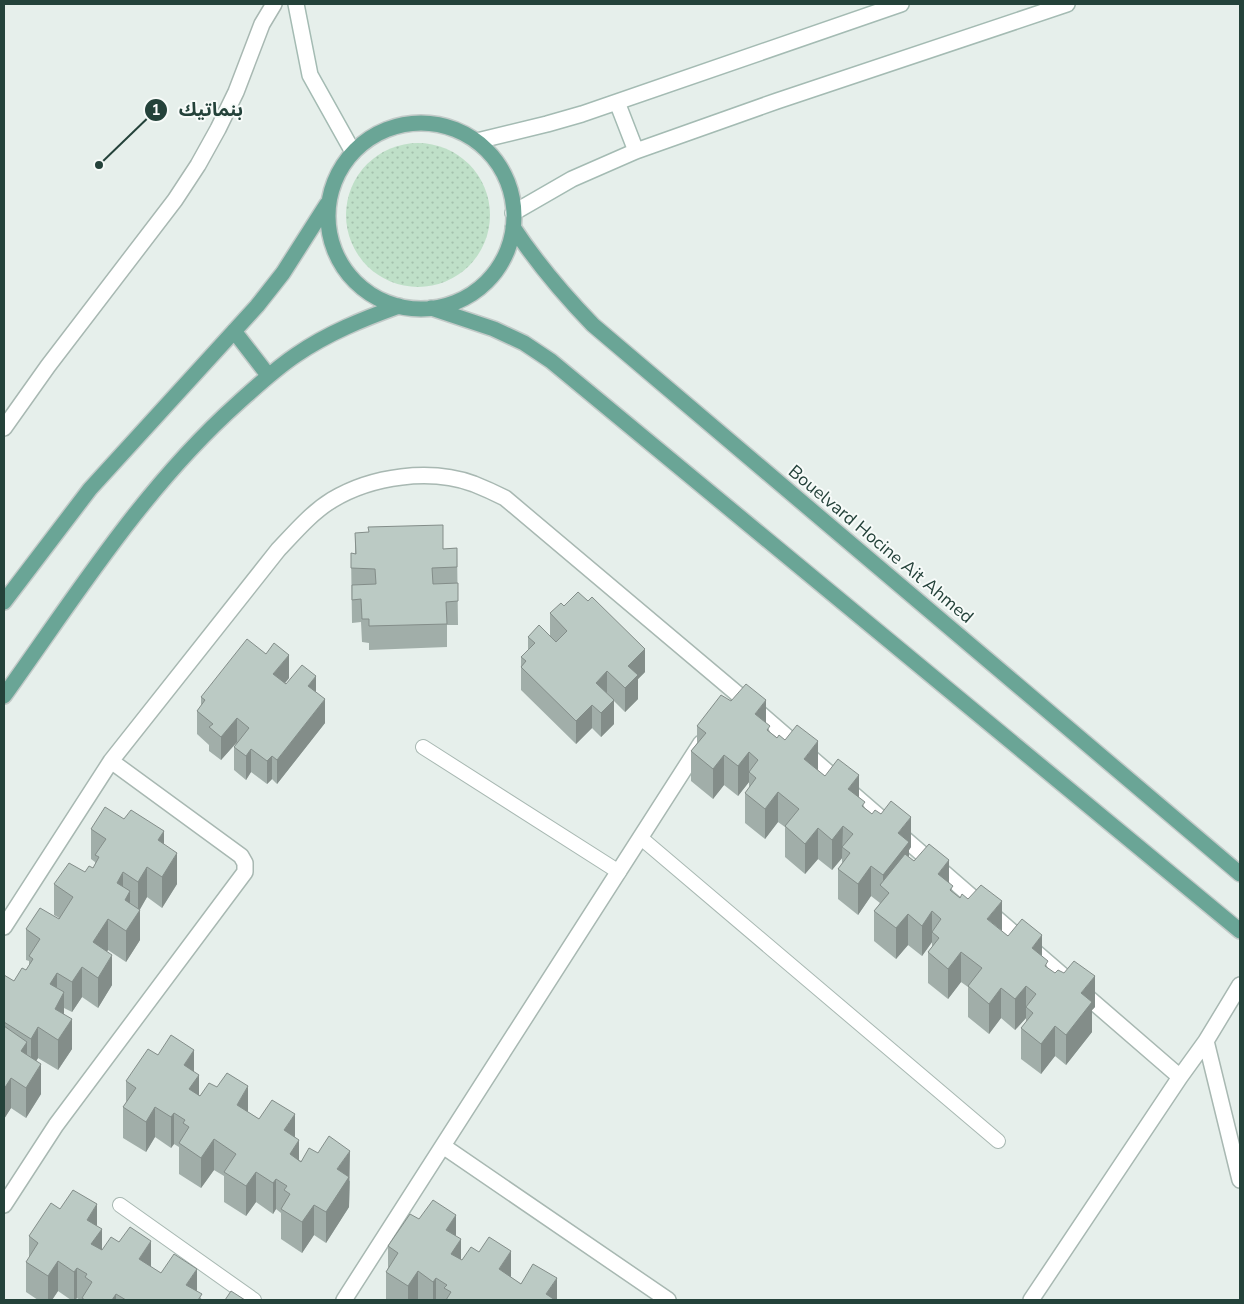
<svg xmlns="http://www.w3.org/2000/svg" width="1244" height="1304" viewBox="0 0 1244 1304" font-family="'Nunito Sans','Noto Sans Arabic',sans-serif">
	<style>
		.grass { fill: url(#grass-dots) }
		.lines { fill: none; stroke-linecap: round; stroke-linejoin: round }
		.lane-casing { stroke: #a8b8b2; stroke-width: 16 }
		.street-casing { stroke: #a8b8b2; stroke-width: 18 }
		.secondary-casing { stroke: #a4bbb3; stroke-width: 18 }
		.primary-casing { stroke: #c2cac8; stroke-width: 18 }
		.lane { stroke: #fff; stroke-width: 14 }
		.street { stroke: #fff; stroke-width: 15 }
		.secondary { stroke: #fff; stroke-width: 15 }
		.primary { stroke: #6aa596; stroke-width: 15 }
		.wall { fill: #a1aea9 }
		.shaded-wall { fill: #838d89 }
		.building { fill: #bbcac4; stroke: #838d89 }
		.labels { text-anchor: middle; stroke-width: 4; stroke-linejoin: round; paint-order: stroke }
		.street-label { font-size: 18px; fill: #24423a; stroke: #f7fbf9 }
		.leader { fill: none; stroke: #24423a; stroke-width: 2 }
		.callout-dot { fill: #24423a; stroke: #f7fbf9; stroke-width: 2 }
		.mark-label { font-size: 15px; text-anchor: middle; font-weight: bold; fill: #fff }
		.callout-label { font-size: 19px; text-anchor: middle; font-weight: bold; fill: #24423a; stroke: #f7fbf9; stroke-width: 4; stroke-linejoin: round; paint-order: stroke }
	</style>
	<defs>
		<pattern id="grass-dots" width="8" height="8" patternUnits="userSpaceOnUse" patternTransform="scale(1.25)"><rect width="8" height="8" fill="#bfe0c8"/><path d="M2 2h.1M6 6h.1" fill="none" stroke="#a4c1ad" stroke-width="1.8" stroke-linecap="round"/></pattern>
	</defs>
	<rect width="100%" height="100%" fill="#e6efeb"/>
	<path class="grass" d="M346 215a72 72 0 1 1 144 0a72 72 0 1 1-144 0Z"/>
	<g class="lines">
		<g class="lane-casing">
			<path id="lane" d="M423 747 619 872
				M641 838 998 1141
				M120 1205 254 1300"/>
		</g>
		<g class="street-casing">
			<path id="street" d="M4 428 48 366 175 200 198 165 218 129 236 92 262 24 274 4
				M4 927 111 761 278 550C295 532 311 513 332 500 372 476 430 468 474 484 484 488 495 493 505 498L734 691 1180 1077
				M1206 1041 1240 1180
				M443 1146 668 1300
				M4 1205 56 1125 245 872V863L241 856 111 761
				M344 1300 701 743
				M1031 1300 1180 1077 1206 1041 1240 985"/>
		</g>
		<g class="secondary-casing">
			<path id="secondary" d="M296 4 310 75 353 152
				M617 102 636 151
				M477 141 547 124 582 114 901 4
				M513 213 572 179 636 151 777 101 1067 4"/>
		</g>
		<g class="primary-casing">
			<path id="primary" d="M328 216a93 93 0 1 1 186 0a93 93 0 1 1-186 0Z
				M513 227C536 262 563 294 593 325L1240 874
				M431 308 494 329 524 343 551 361 1240 931
				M234 331 268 375
				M4 602 90 489 257 306 283 273 327 204
				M4 696C77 594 144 487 238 403 257 386 275 369 296 355 328 333 363 319 399 306"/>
		</g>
		<use href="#lane" class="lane"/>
		<use href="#street" class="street"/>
		<use href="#secondary" class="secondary"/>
		<use href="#primary" class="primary"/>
	</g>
	<path class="wall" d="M355 533 443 549 457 548 458 625H447V647L369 650V643L362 642 361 622 352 623 351 553 355 554Z
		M564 606 645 672 638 679V699L625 712 614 701V724L601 737 592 728 576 744 521 690V657L528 650V637L550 636V613Z
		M289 678 285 683 286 684 316 692 325 723 277 784 272 779 267 784 251 772 246 780 234 770V747L237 742 221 760 209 751V745L197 734V711L201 706V697Z
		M731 701 766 723 770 732 825 776 859 797 865 808 911 847 909 850V858L949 882 953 892 1008 936 1042 957 1048 968 1095 1007 1092 1010V1032L1066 1065 1055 1056 1041 1074 1021 1059V1028L1026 1022V1018L1015 1030 1001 1018 989 1034 968 1017V987L961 982 948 999 928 983V952L932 947V942L922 956 908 945 896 959 874 941V911L880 903 871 896 858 915 838 899V869L842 863V858L832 870 818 859 805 874 785 857V827L778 822 765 839 745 823V793L749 788V782L738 796 724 785 713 799 691 781V751L697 743V726Z
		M91 829 164 844 177 884 162 908 147 897 139 910 140 940 126 962 108 950 107 951 112 985 98 1008 82 997 72 1012 64 1008V1014L72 1049 58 1070 38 1058 36 1061 41 1094 26 1118 11 1108 4 1119V975L14 981 26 970 29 966V961L26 960V929L59 919V918L54 915V884L85 872 93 868 95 864V862L91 859Z
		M158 1055 194 1072 199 1095 248 1112 259 1119 295 1137 299 1160 350 1181 349 1207 326 1243 314 1235 302 1253 281 1239V1213L276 1209 273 1214 256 1202 246 1216 224 1202V1176L214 1170 201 1188 179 1174V1147L174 1144 171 1148 155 1137 146 1152 123 1138V1107L126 1103V1081Z
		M60 1209 97 1226 102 1250 151 1267 161 1273 197 1292 202 1300H80L77 1298 75 1300H71L58 1291 52 1300H38L26 1292V1262L29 1258V1236Z
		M419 1219 456 1236 461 1260 511 1277 521 1284 557 1300H386V1272L388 1268V1246Z"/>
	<path class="shaded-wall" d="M645 649V672L638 679V699L625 712V688L628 666Z
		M289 655V678L273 698V674Z
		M607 671V695L596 683Z
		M316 676V700L308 686Z
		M325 699V723L277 784V760Z
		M614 700V724L601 737V713Z
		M766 700V731L755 714Z
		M592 705V728L576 744V721Z
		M237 718V742L221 760V737Z
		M818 741V772L804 759Z
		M251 749V772L246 780V756Z
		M749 752V782L738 796V766Z
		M724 755V785L713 799V769Z
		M272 756V779L267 784V761Z
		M859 775V806L848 789Z
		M778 792V822L765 839V809Z
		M911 817V847L909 850V873L889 893 883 887V875L898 833Z
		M843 826 842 858 832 870V840Z
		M818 828V859L805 874V844Z
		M164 831V862L158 840Z
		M177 853V884L162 908V877Z
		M949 860V890L938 874Z
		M871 866V896L858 915V884Z
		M147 867V897L138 913V882Z
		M123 872V902L117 883Z
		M130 891V922L125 900Z
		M1002 901V931L987 919Z
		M140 910V940L126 962V931Z
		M932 911V942L922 956V926Z
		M908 914V945L896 959V928Z
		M108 919V950L93 972V942Z
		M1042 935V965L1032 948Z
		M961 952V982L948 999V969Z
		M112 955V985L98 1008V978Z
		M82 967V997L72 1012V982Z
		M57 973V1004L50 984Z
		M1095 976V1007L1092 1010V1032L1066 1065V1035L1081 993Z
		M1026 986V1018L1015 1030V999Z
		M1001 988V1018L989 1034V1004Z
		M64 992V1023L55 1039V1009Z
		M72 1019V1049L58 1070V1040Z
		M1055 1026V1056L1041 1074V1044Z
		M38 1027V1058L31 1070V1039Z
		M27 1042V1072L21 1051Z
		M194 1050V1081L184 1065Z
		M41 1064V1094L26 1118V1088Z
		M199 1075V1106L189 1089Z
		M11 1078V1108L4 1119V1089Z
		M248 1086V1117L237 1105Z
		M155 1107V1137L146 1152V1122Z
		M174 1113V1144L171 1148V1117Z
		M295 1114V1144L284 1130Z
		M214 1139V1170L201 1188V1158Z
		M299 1140V1171L290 1154Z
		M350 1151 349 1207 326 1243V1212L337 1169Z
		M256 1172V1202L246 1216V1186Z
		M276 1179V1209L273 1214V1183Z
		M97 1204V1235L87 1220Z
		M314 1205V1235L302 1253V1222Z
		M456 1215V1245L446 1230Z
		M102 1229V1260L91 1244Z
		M461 1239V1270L451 1254Z
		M151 1241V1271L139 1259Z
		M511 1251V1281L499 1269Z
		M58 1261V1291L52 1300H48V1276Z
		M77 1268V1298L75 1300H74V1272Z
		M197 1269V1299L186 1285Z
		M418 1271V1300H408V1286Z
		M436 1278V1300H433V1282Z
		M557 1278V1300H546V1294Z
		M116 1294V1300H112Z"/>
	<path class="building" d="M443 525V549L457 548V567L432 568 433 584 458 583V601L446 602 447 624 369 626V619H362L361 599 352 600V585L376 584 375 569 351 568V553L356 554 355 533 369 532 368 527Z
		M578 592 588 601 592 597 645 649 628 666 638 675 625 688 607 671 596 683 614 700 601 713 592 705 576 721 521 667 526 661 521 657 535 643 528 637 539 625 556 642 567 631 550 613 561 603 564 606Z
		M247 639 266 654 274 643 289 655 273 674 286 684 302 665 316 676 308 686 325 699 277 760 272 756 267 761 251 749 246 756 234 747 249 728 237 718 221 737 209 727 213 724 197 711 205 700 201 697Z
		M746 684 766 700 755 714 770 726 767 730 777 738 779 735 785 740 797 725 818 741 804 759 825 776 838 759 859 775 848 789 865 802 862 806 872 814 875 810 881 814 891 801 911 817 898 833 909 842 883 875 871 866 858 884 838 869 850 853 842 847 853 834 843 826 832 840 818 828 805 844 785 826 799 809 778 792 765 809 745 793 756 778 749 772 758 760 749 752 738 766 724 755 713 769 691 751 706 733 697 726 721 695 731 701Z
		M105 807 124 819 131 810 164 831 158 840 177 853 162 877 147 867 138 882 123 872 117 883 130 891 125 900 140 910 126 931 108 919 93 942 112 955 98 978 82 967 72 982 57 973 50 984 64 992 55 1009 72 1019 58 1040 38 1027 31 1039 4 1022V975L14 981 22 968 26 970 33 959 29 956 40 939 26 929 40 908 59 919 73 897 54 884 69 863 85 872 89 866 93 868 99 857 95 855 106 839 91 829Z
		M929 844 949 860 938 874 953 886 950 890 960 898 962 894 968 899 981 885 1002 901 987 919 1008 936 1022 919 1042 935 1032 948 1048 961 1045 966 1055 973 1058 970 1064 973 1074 961 1095 976 1081 993 1092 1002 1066 1035 1055 1026 1041 1044 1021 1028 1033 1013 1026 1007 1036 994 1026 986 1015 999 1001 988 989 1004 968 986 982 968 961 952 948 969 928 952 939 938 932 932 941 919 932 911 922 926 908 914 896 928 874 911 889 893 880 885 905 854 914 861Z
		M4 1026 27 1042 21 1051 41 1064 26 1088 11 1078 4 1089Z
		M171 1035 194 1050 184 1065 199 1075 189 1089 200 1096 209 1083 217 1087 227 1073 248 1086 237 1105 259 1119 272 1100 295 1114 284 1130 299 1140 290 1154 301 1162 309 1148 318 1153 329 1136 350 1151 337 1169 349 1177 326 1212 314 1205 302 1222 281 1209 290 1194 284 1190 287 1186 276 1179 273 1183 256 1172 246 1186 224 1172 236 1154 214 1139 201 1158 179 1143 189 1127 183 1123 185 1120 174 1113 171 1117 155 1107 146 1122 123 1107 136 1088 126 1081 148 1049 158 1055Z
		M73 1190 97 1204 87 1220 102 1229 91 1244 102 1250 111 1237 119 1242 130 1227 151 1241 139 1259 161 1273 174 1254 197 1269 186 1285 202 1294 198 1300H126L116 1294 112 1300H85L82 1298 92 1282 85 1277 87 1274 77 1268 74 1272 58 1261 48 1276 26 1262 38 1243 29 1236 51 1203 60 1209Z
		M433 1200 456 1215 446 1230 461 1239 451 1254 462 1260 471 1247 479 1252 489 1237 511 1251 499 1269 521 1284 533 1264 557 1278 546 1294 555 1300H446L451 1292 444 1288 447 1285 436 1278 433 1282 418 1271 408 1286 386 1272 398 1253 388 1246 410 1214 419 1219Z
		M231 1291 245 1300H225Z"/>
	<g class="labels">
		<g class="street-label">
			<text transform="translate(881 544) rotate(40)" y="6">Bouelvard Hocine Ait Ahmed</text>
		</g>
	</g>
	<path class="leader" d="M99 165L156 110"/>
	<g class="callout-dot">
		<circle cx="99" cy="165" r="5"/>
		<circle cx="156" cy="110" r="12"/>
	</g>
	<g class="mark-label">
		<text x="156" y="115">1</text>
	</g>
	<g class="callout-label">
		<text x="211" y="116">بنماتيك</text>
	</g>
	<rect width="1244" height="1304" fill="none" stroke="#24423a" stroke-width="10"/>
</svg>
